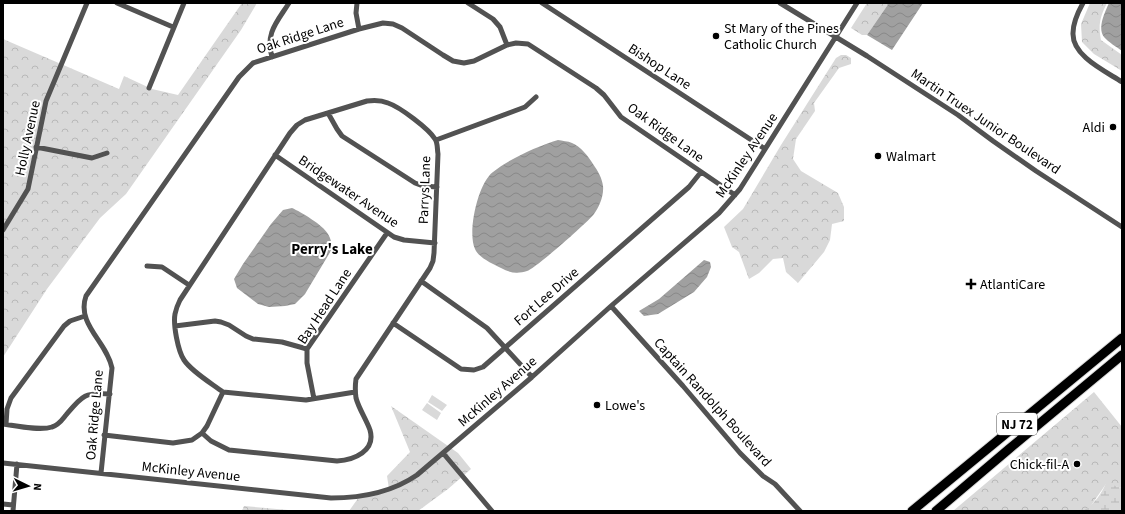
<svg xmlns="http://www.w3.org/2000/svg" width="1125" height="514" viewBox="0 0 1125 514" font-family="'Source Sans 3',sans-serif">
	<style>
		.forest { fill: url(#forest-crowns) }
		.wetland { fill: url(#wetland-marsh) }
		.garden { fill: #d9d9d9 }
		.water { fill: url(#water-waves) }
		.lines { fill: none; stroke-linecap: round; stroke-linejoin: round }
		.highway-casing { stroke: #dbdbdb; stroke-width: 11 }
		.street { stroke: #525252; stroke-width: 5 }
		.highway { stroke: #000; stroke-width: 9 }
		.poi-dot { fill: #000; stroke: #fff; stroke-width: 1.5 }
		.labels { text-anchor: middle; stroke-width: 4; stroke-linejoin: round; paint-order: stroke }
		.shield { fill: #fff; stroke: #4c4c4c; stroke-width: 1 }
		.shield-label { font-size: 13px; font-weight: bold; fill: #000 }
		.poi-label { font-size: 14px; fill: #000; stroke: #fff; text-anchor: start }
		.street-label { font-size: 14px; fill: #000; stroke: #fff }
		.neighbourhood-label { font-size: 15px; font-weight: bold; fill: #000; stroke: #fff }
	</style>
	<defs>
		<pattern id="forest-crowns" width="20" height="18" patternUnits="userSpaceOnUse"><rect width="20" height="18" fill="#d9d9d9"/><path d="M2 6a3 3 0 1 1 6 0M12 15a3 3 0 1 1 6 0" fill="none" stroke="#b8b8b8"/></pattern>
		<pattern id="wetland-marsh" width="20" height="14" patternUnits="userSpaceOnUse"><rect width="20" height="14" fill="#d9d9d9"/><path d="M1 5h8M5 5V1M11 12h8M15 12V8" fill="none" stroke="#b8b8b8"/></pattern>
		<pattern id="water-waves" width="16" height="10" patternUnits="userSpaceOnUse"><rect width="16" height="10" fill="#a0a0a0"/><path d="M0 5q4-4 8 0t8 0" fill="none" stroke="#888"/></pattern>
	</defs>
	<rect width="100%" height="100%" fill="#fff"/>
	<path class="forest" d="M242 3H257L241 30 126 194 100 218 47 289 3 357V39L119 89 124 76 152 89 178 95Z
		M867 3H889L867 35H862L851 28Z
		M1090 3H1107C1100 17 1098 25 1101 40L1122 55V71L1094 54 1082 42 1081 24Z
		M841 55H846L851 58V64L839 68 814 103 815 111 796 139 793 159 801 171 838 193 844 207V221L832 224 830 240 824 252 798 283 786 272 783 258 773 259 759 273 749 279 739 252 732 247 724 227 743 209 781 145 836 58Z
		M1094 392 1122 427V488L1106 484 1090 507 1082 511H953Z
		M391 406 458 453 471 469 448 489 418 511H349L359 497 389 489 387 476 410 452Z
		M244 506 299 511H242Z"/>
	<path class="wetland" d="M1106 483 1122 488V511H1082C1093 506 1101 495 1106 483Z"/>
	<path class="garden" d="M432 395 447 405 442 411 428 402Z
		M427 403 441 413 437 420 422 410Z"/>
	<path class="water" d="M889 3H923L892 50 867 35Z
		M1109 3H1122V51C1117 47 1108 42 1104 37 1097 28 1105 12 1109 3Z
		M558 140C562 141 568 141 572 143 580 146 589 157 593 164 598 171 602 178 603 186 604 196 599 207 594 214 588 222 535 269 527 271 518 274 510 273 501 268 493 264 479 258 475 249 467 232 478 183 493 172 509 159 538 146 558 140Z
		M292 208C301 212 323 225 328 234 331 239 332 244 332 249L305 294 295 304 285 306 269 307 258 304 237 288 234 279 243 264 271 224 283 210Z
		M704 260 710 262 711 267 707 277 694 292 658 314 644 316 639 311 659 299Z"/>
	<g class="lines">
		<g class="highway-casing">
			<path id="highway" d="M912 511 1122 338
				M936 511 1009 449 1122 355"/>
		</g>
		<path class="street" d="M117 3 173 27
			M357 3 356 13 359 29
			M468 3 493 19 500 27 507 45
			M542 3 765 149
			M780 3 867 56 958 115 993 141 1036 171 1122 227
			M1083 3C1078 12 1073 22 1073 33 1072 56 1105 71 1122 82
			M272 57C265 33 277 22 289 3
			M149 88 184 3
			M328 113 337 129 342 136 415 183 423 186 437 187
			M436 140 525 107 536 97
			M36 147 92 158 107 153
			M275 155 394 237 404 240 435 243
			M3 230 28 189 46 101 87 3
			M147 266 162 267 189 285
			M421 281 487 328 532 377
			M611 306 683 386 740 453 763 476 775 484 800 511
			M393 323 461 369 474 370 483 367 689 187 701 172
			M175 326 215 321 221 322 229 325 246 336 253 339 282 342 307 349
			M223 392 306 400 355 392
			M314 399 307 363V349L387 233
			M3 424C17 426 40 431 52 427 59 425 62 420 66 415 82 396 84 392 110 394
			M6 424 7 409 11 398 64 326 70 321 85 316
			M202 433 211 441 229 450 337 461C354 460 376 451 370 430 366 419 359 409 356 398 355 391 355 386 356 379L430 268 433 261 434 253 438 154C437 149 438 143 435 139 429 129 400 107 388 103 381 100 374 100 367 101L305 120 297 125 290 133 180 300C178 304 176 309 175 314 173 325 178 351 184 360 192 372 211 383 223 392
			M104 435 173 443 192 440 202 433 207 426 223 392
			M443 453 492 511
			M3 463 331 498C362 498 391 493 417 475L532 377 611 306 719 213 740 189 857 3
			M101 473 112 368C107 342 76 324 86 296L239 77 253 63 359 29 383 23 393 24 402 28 443 55 453 61 464 63 474 61 507 45 516 43 528 44 596 88 604 95 621 117 735 195
			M3 504 13 505
			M13 511 17 464"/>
		<use href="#highway" class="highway"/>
	</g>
	<g class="poi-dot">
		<circle cx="716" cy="36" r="4"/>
		<circle cx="1113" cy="127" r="4"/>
		<circle cx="878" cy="156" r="4"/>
		<path d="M969 278h4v4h4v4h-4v4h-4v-4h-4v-4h4z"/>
		<circle cx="597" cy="405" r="4"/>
		<circle cx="1077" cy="464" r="4"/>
	</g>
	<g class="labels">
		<rect class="shield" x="997" y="413" width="40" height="22" rx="3"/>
		<g class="shield-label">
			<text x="1017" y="429">NJ 72</text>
		</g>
		<g class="poi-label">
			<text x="724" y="33">St Mary of the Pines<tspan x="724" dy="16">Catholic Church</tspan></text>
			<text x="1105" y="132" text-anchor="end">Aldi</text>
			<text x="886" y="161">Walmart</text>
			<text x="980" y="289">AtlantiCare</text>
			<text x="605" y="410">Lowe's</text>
			<text x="1069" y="469" text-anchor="end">Chick-fil-A</text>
		</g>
		<g class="street-label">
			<text transform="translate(300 35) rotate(-18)" y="5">Oak Ridge Lane</text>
			<text transform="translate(660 66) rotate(33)" y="5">Bishop Lane</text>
			<text transform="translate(986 121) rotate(34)" y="5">Martin Truex Junior Boulevard</text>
			<text transform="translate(666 132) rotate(36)" y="5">Oak Ridge Lane</text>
			<text transform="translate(27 138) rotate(-78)" y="5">Holly Avenue</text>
			<text transform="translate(746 155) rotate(-56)" y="5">McKinley Avenue</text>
			<text transform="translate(424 190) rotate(-88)" y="5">Parrys Lane</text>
			<text transform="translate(349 191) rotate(34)" y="5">Bridgewater Avenue</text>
			<text transform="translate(546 296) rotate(-41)" y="5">Fort Lee Drive</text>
			<text transform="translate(324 306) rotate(-57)" y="5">Bay Head Lane</text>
			<text transform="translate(497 391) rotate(-41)" y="5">McKinley Avenue</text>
			<text transform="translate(713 402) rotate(48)" y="5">Captain Randolph Boulevard</text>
			<text transform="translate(94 415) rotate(-85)" y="5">Oak Ridge Lane</text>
			<text transform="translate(191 471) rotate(6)" y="5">McKinley Avenue</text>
		</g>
		<g class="neighbourhood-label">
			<text x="332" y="254">Perry's Lake</text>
		</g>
	</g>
	<rect width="1125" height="514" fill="none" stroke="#000000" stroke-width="8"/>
	<g transform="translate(28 486) rotate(95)" stroke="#ffffff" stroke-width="3" paint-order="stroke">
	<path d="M0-3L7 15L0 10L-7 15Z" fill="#000000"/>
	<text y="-6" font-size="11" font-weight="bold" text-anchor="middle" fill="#000000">N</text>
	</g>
</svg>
